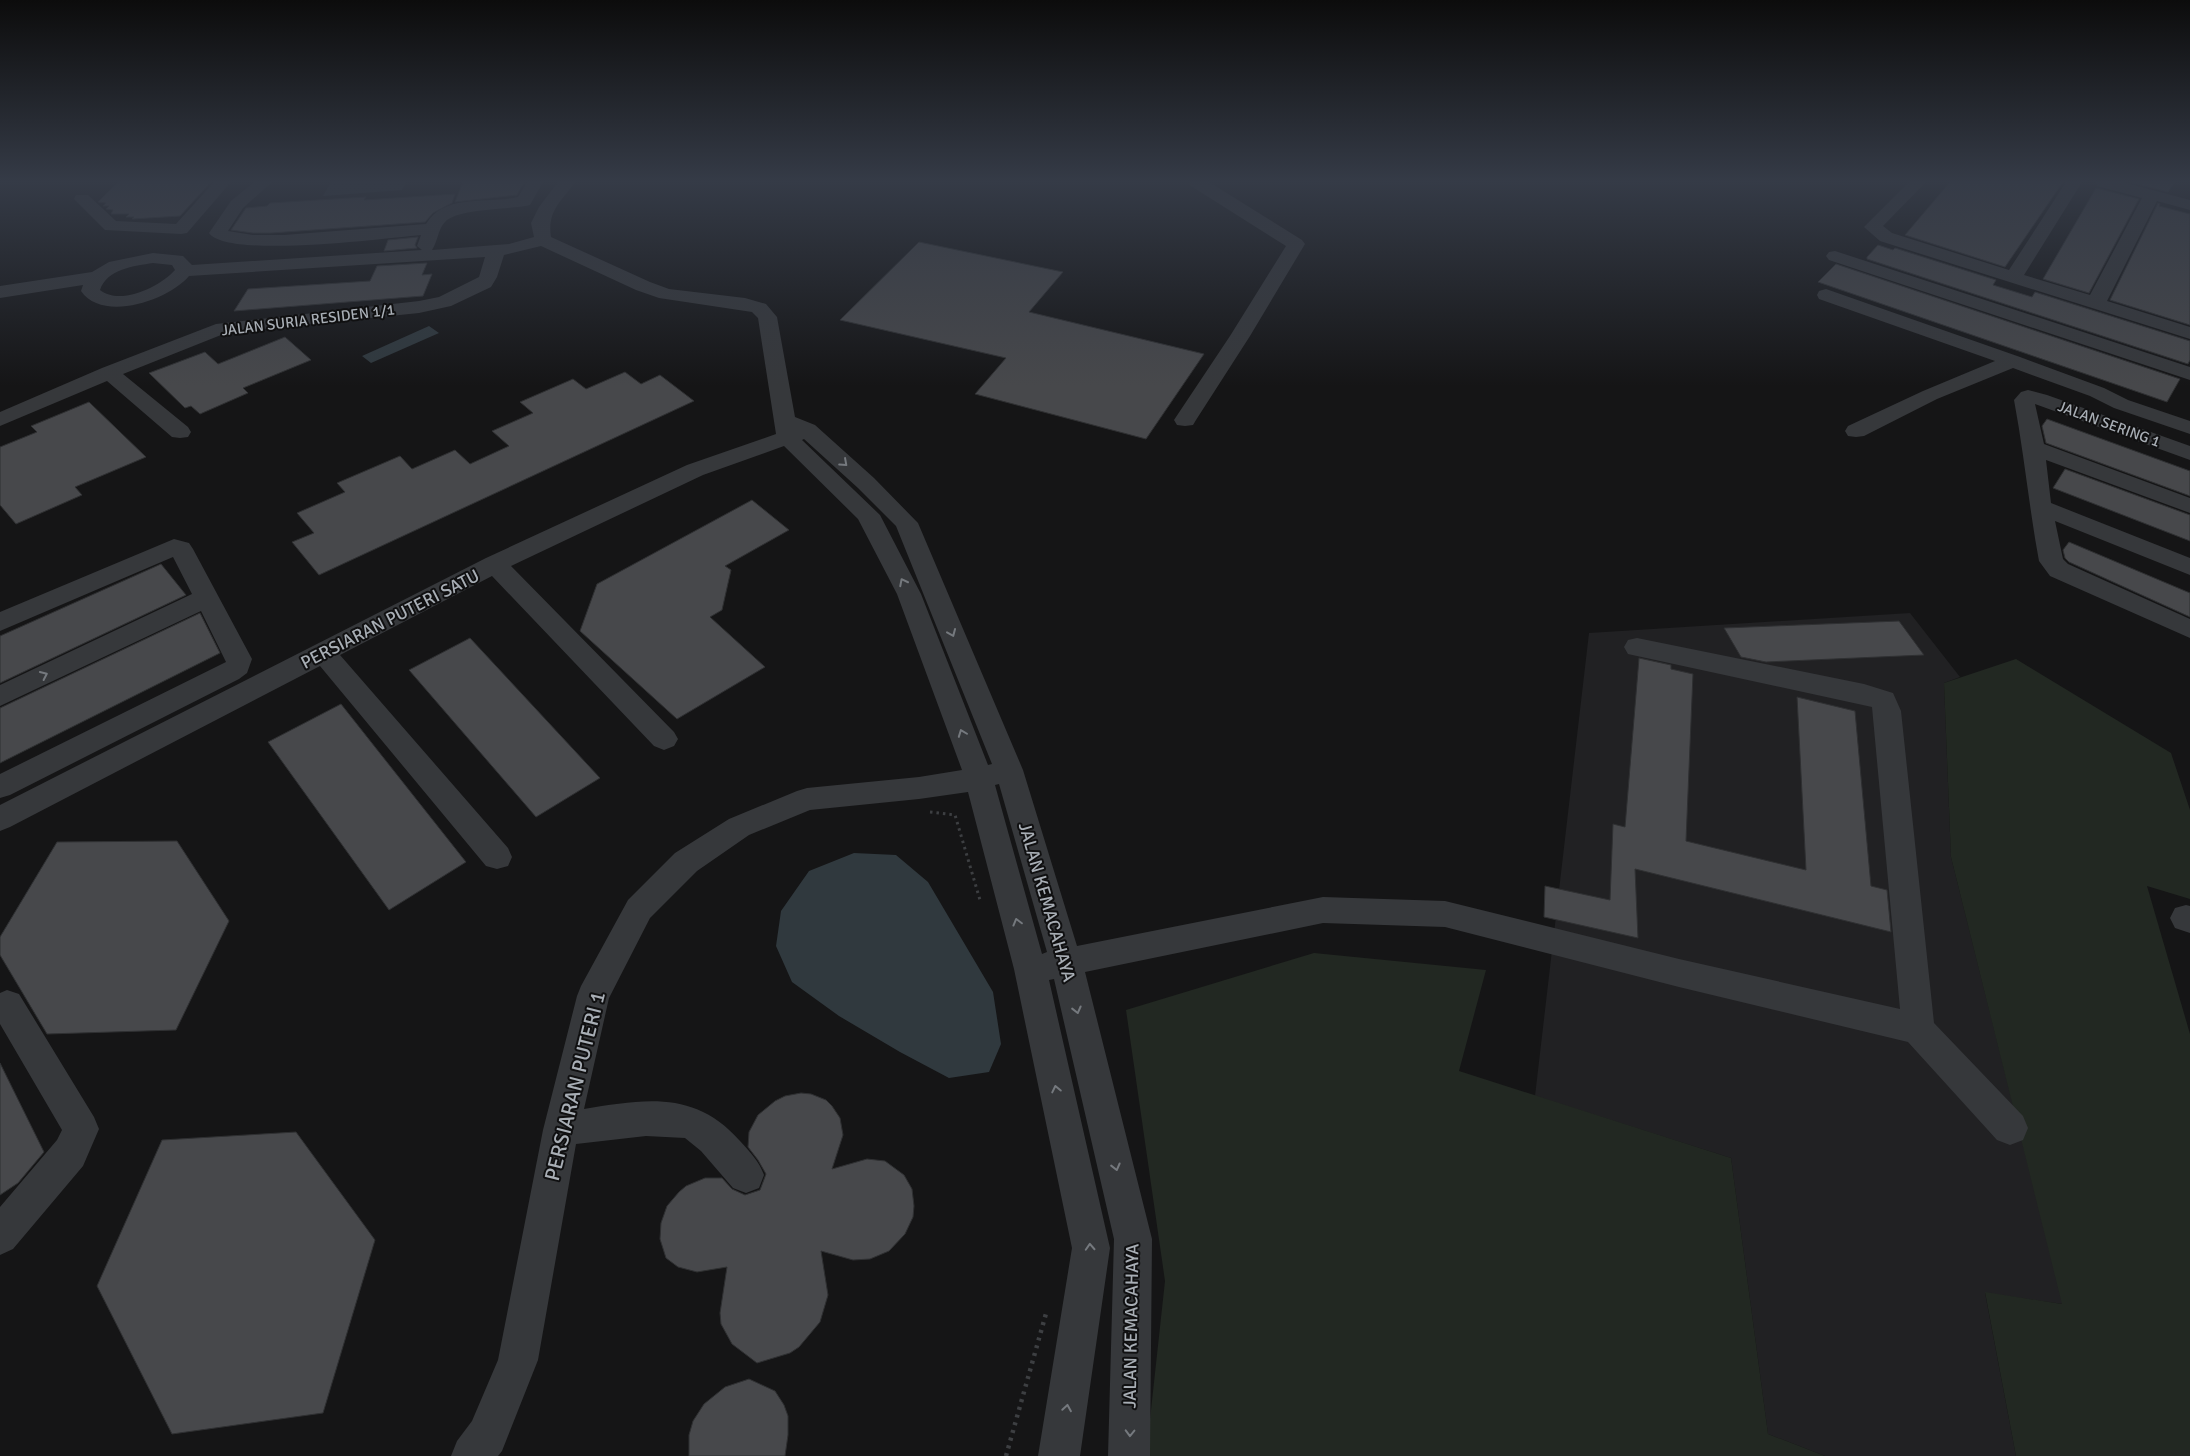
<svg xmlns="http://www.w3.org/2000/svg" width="2190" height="1456" viewBox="0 0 2190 1456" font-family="Signika,sans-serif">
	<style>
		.built { fill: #212123 }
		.green { fill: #222822 }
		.water { fill: #30393e }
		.building { fill: #47484b; stroke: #2f3032 }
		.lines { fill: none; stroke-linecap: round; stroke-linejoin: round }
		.path-far1 { stroke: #3d3f42; stroke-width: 3; stroke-dasharray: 2.5 4; stroke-linecap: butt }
		.path { stroke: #3d3f42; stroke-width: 4.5; stroke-dasharray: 3 5; stroke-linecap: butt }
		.minor { fill: #36383b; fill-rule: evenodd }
		.oneway { stroke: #75797e }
		.labels { text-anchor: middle; stroke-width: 4; stroke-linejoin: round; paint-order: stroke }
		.far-street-label { font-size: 15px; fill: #a8aeb5; stroke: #101011 }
		.street-label { font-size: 18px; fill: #a8aeb5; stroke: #101011 }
		.near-street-label { font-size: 21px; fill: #a8aeb5; stroke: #101011 }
	</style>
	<rect width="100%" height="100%" fill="#151516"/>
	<path class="built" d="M1910 613 1960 677 1944 683 1951 857 2063 1304 1985 1293 2016 1456H1825L1768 1434 1731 1158 1535 1096 1589 633Z"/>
	<path class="green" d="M2016 659 2171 753 2190 810V899L2147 886 2190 1034V1456H2016L1985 1292 2062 1304 1951 857 1944 683Z
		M1314 953 1486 970 1459 1071 1731 1158 1768 1434 1825 1456H1146L1165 1281 1126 1010Z"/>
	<path class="water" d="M331 182H406L402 190 323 196Z
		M429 326 439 333 371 363 362 356Z
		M854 853 896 855 928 882 993 992 1001 1044 989 1072 949 1078 900 1052 839 1016 792 982 776 946 781 911 809 871Z"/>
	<path class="building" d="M118 182H211L180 216 132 219 134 217H126L129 214H111L113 210 106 209 109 206H103L106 203 98 202Z
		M463 182H524L517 195 455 202Z
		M1950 182H2063L2005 267 1905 235Z
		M2129 182H2175L2168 192Z
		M2096 188 2139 199 2089 293 2043 279Z
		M455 194 452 203 433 213 425 222 271 233H253L231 230 246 208 267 206 270 203 366 197 364 200Z
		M2158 203 2160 204 2159 206 2190 214V325L2110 300Z
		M418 237 415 245 417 248 384 251 388 240Z
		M919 242 1063 272 1029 312 1204 354 1146 439 975 394 1006 358 840 320Z
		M1878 245 1893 250 1895 248 1996 280 1993 285 2032 297 2035 292 2190 341V360L2188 364 1867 259V257Z
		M427 263 422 275 432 274 423 296 234 311 248 289 370 281 377 266Z
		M1836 264 2180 379 2167 402 1818 282Z
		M285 337 311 360 243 388 248 393 200 414 191 406 185 408 149 373 205 352 218 364Z
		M625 372 641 384 660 375 694 401 319 575 292 542 314 533 297 513 345 492 337 483 400 456 412 469 455 450 470 464 509 446 492 431 533 413 520 402 573 379 586 389Z
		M89 402 146 457 75 487 82 495 16 524 0 505V447L37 432 31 426Z
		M2047 419 2190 471V496L2046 443 2042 426Z
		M2065 469 2190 515V541L2053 488Z
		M752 500 789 530 725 566 731 570 722 610 710 617 765 667 677 719 580 631 597 584Z
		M2069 542 2190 593V617L2069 562 2065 558 2063 550Z
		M161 564 186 595 0 683V636Z
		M200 613 220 653 0 763V708Z
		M1899 621 1924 655 1766 662 1741 657 1724 628Z
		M470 638 600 778 536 817 409 670Z
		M1639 658 1671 665V669L1693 674 1686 841 1806 870 1797 697 1855 711 1871 886 1887 890 1891 932 1635 869 1638 938 1544 917 1545 886 1610 900 1613 824 1625 827Z
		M341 704 466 862 389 910 268 742Z
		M177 841 229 921 176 1030 47 1034 0 955V937L57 842Z
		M0 1063 44 1152 18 1183 0 1195Z
		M801 1093 811 1094 826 1100 832 1106 840 1118 843 1135 832 1169 867 1159 885 1161 904 1175 912 1189 914 1206 913 1217 905 1234 889 1251 870 1259 853 1260 821 1251 828 1295 820 1322 799 1347 790 1353 757 1363 732 1344 721 1324 720 1313 727 1267 697 1272 678 1267 666 1258 660 1239 661 1223 667 1206 679 1192 686 1186 705 1178H722L732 1189 745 1195 760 1190 766 1174 758 1160 748 1147 749 1132 758 1115 775 1101 785 1096Z
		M296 1132 375 1240 323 1413 172 1434 97 1286 162 1140Z
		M749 1379 775 1391 784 1405 788 1416V1435L785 1456H689V1435L693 1421 704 1404 725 1387Z"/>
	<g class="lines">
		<path class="path-far1" d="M930 812 955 815 980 900"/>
		<path class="path" d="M1006 1456 1047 1310"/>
		<path class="minor" d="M214 182H231L187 233 181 234 105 230 74 199 76 195H88L116 221 176 224Z
			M254 182H272L243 208 228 231 253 235H284L426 224C444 193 487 204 518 197L527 182H543L530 205C509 210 458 208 445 222 438 229 438 241 432 250L509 244 534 237 531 223 539 207 558 182H575C561 202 547 211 551 237L650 282 669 289 745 298 766 304 777 317 795 417 815 425 874 478 918 523 1023 770 1077 946 1323 897 1445 901 1679 959 1900 1009 1872 707 1637 656 1628 654 1624 647 1628 640 1637 638 1864 684 1893 693 1901 711 1934 1023 2023 1116 2028 1128 2023 1140 2010 1145 1997 1140 1908 1042 1679 987 1445 927 1323 923 1085 972 1152 1239 1150 1456H1108L1114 1239 1054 979 1049 980 1110 1248 1080 1456H1038L1072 1248 1014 969 968 792 919 799 810 810 749 835 697 871 650 918 609 998 584 1109C645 1099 695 1090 740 1141 750 1152 759 1161 764 1175L759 1188 746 1193 733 1188 701 1151 685 1138 646 1136 576 1144 538 1360 502 1451 498 1456H451L457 1441 472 1421 498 1360 543 1130 577 996 581 986 628 900 675 853 729 819 797 791 807 788 919 777 962 770 897 594 858 519 784 446 703 475 511 566 674 732 678 739 674 746 664 750 654 746 492 576 340 655 508 848 512 857 508 866 497 869 486 866 320 666 10 827 0 831V805L486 558 687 465 776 434 758 318 752 312 659 298 636 290 541 246 504 255 497 277 491 287 451 306 419 313 226 333 123 374 188 427 191 432 188 437 180 438 172 437 107 381 0 426V412L102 368 216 324 419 301 439 297 479 277 485 257 189 276C169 300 103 323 81 291L83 285 0 298V286L92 272 109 262 153 253 183 256 192 265 422 250 417 246 421 235C387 238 227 259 209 233L231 201ZM153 263 172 265 175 270C160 287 120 306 100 290 107 269 134 266 153 263ZM804 439 858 488 896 526 992 764 988 765 921 594 880 515 802 440ZM999 784 1047 952 1042 954 995 785Z
			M1189 182H1209L1302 240 1305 244 1250 336 1196 420 1193 425 1185 426 1177 425 1174 420 1230 336 1286 246 1191 186Z
			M1909 182H1926L1883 226 1892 233 2009 270 2066 182H2082L2024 275 2090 295 2142 198 2097 186 2095 182H2122L2190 200V210L2157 201 2107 301 2190 327V339L1880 241 1864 227Z
			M1835 251 2190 367V380L1829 260 1826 256 1829 252Z
			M1826 289 2020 357 2104 388 2128 400 2190 421V434L2114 408 2090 396 2013 368 1937 399 1864 436 1856 437 1848 436 1845 431 1848 426 1923 391 1995 361 1819 299 1817 295 1819 291Z
			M2028 390 2047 395 2190 446V460L2035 404 2044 444 2190 498V513L2046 460 2051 503 2190 558V575L2055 521 2063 559 2068 564 2190 619V638L2050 576 2039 561C2029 507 2024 453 2014 400L2021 392Z
			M174 539 189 543 193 549 252 659 247 673 239 679 10 795 0 798V774L226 662 201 611 0 706V685L192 594 173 557 0 631V612Z
			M2186 905 2190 906V933L2175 928 2170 918 2175 908Z
			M7 990 19 994 94 1117 99 1129 83 1166 13 1249 0 1255V1207L57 1140 62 1130 0 1024V993Z"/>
	</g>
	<defs><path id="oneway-chevron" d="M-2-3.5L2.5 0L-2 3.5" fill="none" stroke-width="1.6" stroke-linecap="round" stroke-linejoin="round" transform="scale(1.25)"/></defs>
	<g class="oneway">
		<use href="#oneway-chevron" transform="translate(844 463) rotate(42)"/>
		<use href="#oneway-chevron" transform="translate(903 582) rotate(-117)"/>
		<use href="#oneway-chevron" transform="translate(952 633) rotate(67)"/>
		<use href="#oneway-chevron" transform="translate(44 675) rotate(-25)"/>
		<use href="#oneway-chevron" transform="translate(962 733) rotate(-111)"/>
		<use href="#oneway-chevron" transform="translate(1017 922) rotate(-105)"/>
		<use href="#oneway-chevron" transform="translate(1077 1010) rotate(76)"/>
		<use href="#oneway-chevron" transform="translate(1056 1089) rotate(-102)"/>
		<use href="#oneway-chevron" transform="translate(1116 1167) rotate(76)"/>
		<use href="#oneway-chevron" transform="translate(1090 1247) rotate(-93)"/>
		<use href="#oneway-chevron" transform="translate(1067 1408) rotate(-81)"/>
		<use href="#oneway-chevron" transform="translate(1130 1433) rotate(91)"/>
	</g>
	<linearGradient id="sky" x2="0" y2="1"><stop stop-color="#0c0c0c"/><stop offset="0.47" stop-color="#353b47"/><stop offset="1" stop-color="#353b47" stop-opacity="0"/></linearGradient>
	<rect width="2190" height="386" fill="url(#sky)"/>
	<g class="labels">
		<g class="far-street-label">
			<text transform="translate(308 320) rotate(-7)" y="5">JALAN SURIA RESIDEN 1/1</text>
			<text transform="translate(2109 424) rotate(20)" y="5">JALAN SERING 1</text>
		</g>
		<g class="street-label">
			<text transform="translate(390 619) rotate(-27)" y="6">PERSIARAN PUTERI SATU</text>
			<text transform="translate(1047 902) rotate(74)" y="6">JALAN KEMACAHAYA</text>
			<text transform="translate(1131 1326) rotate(-89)" y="6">JALAN KEMACAHAYA</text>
		</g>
		<g class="near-street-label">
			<text transform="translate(575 1086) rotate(-76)" y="7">PERSIARAN PUTERI 1</text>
		</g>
	</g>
</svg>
